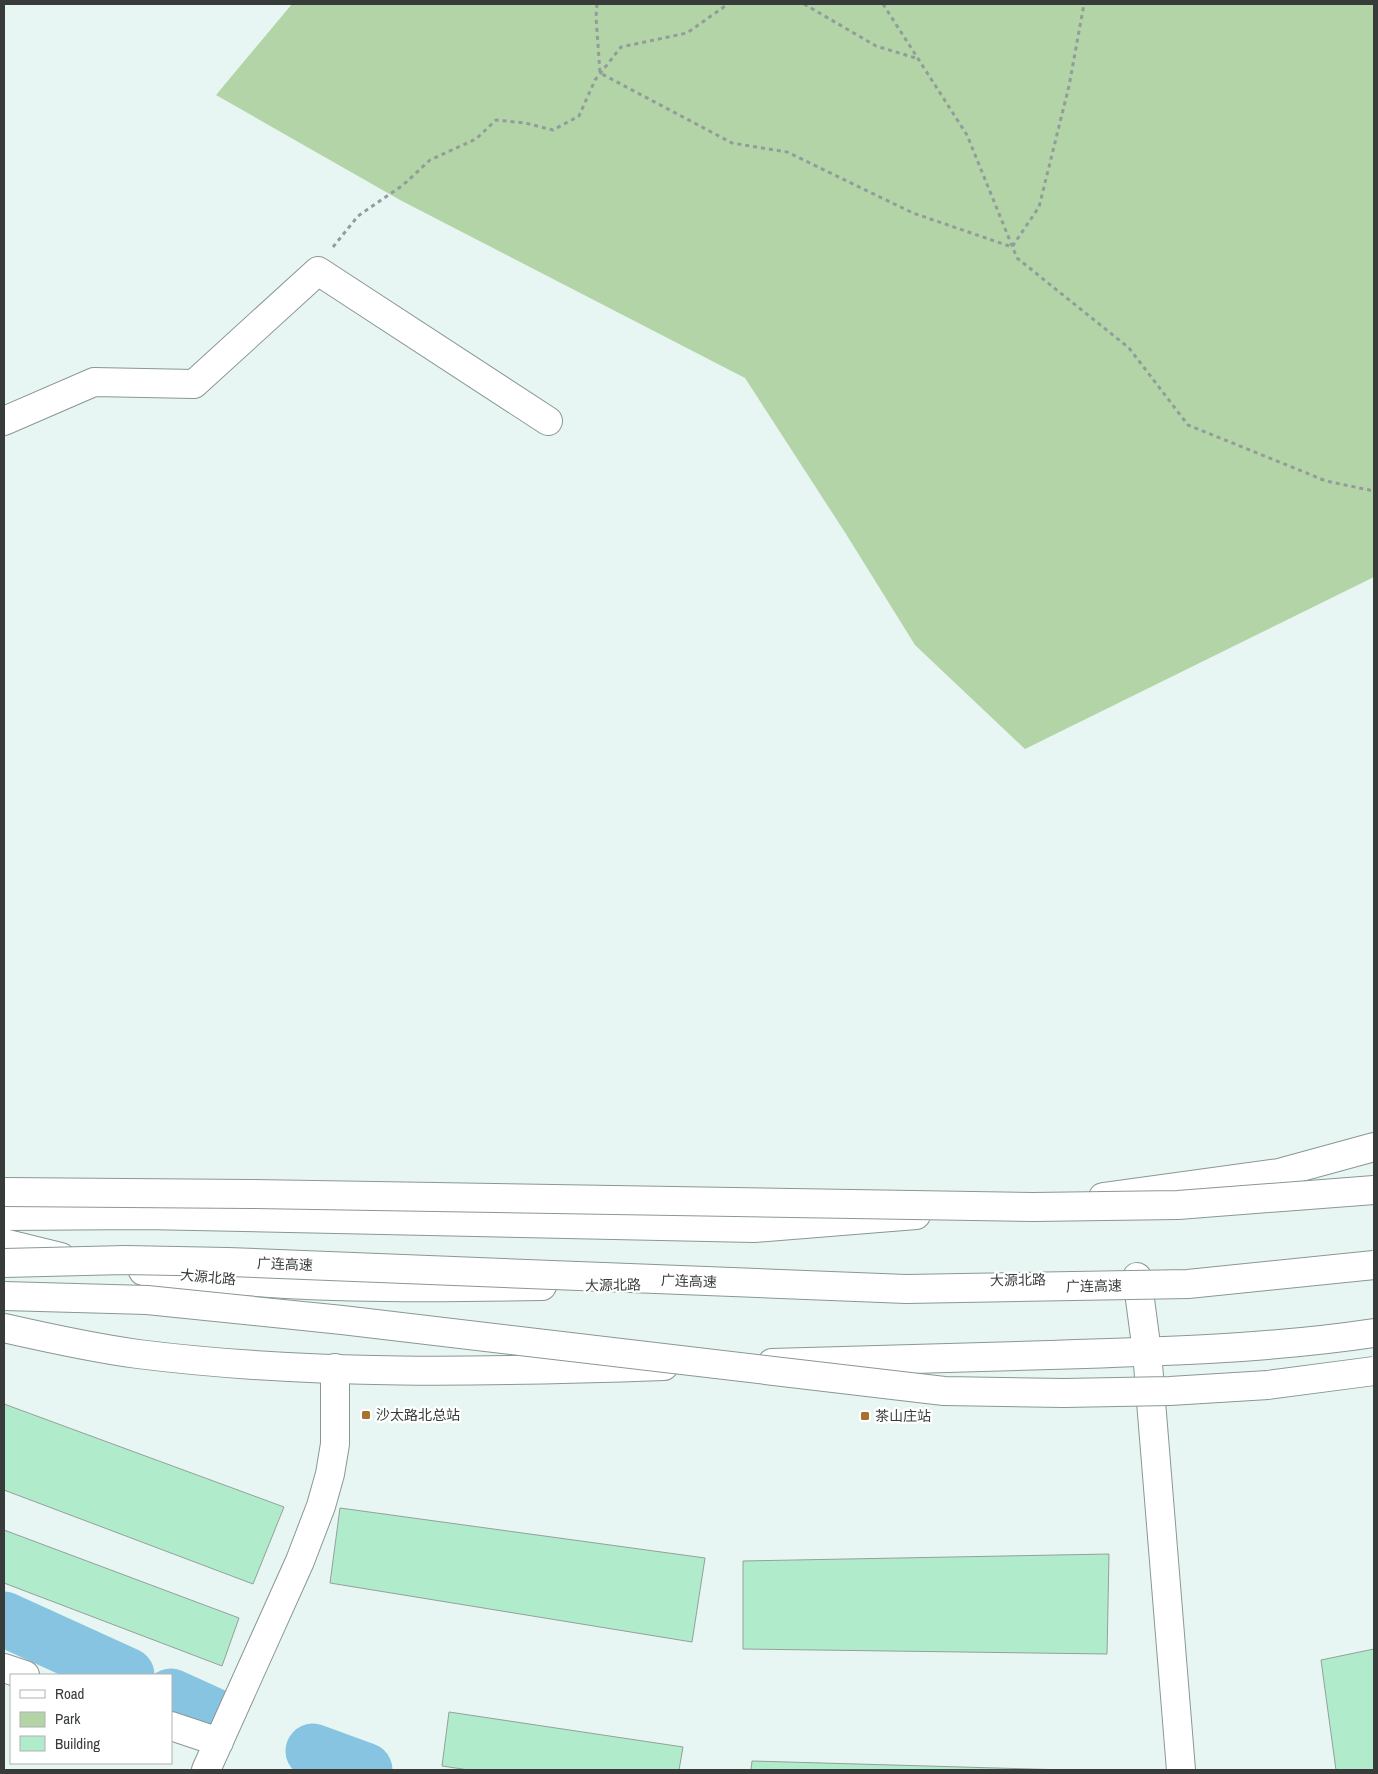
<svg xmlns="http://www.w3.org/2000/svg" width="1378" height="1774" viewBox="0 0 1378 1774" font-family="'Archivo Narrow','Noto Sans SC',sans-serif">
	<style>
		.green { fill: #b2d4a6 }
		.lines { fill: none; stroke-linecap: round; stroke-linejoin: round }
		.river { stroke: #87c4e2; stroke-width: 55 }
		.building { fill: #b0eccc; stroke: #94a099 }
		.minor-casing { stroke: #899795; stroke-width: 30 }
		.major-casing { stroke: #899795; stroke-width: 30 }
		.highway-casing { stroke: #899795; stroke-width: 30 }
		.path { stroke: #929d9b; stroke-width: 3; stroke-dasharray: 4 4; stroke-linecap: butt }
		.minor { stroke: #fff; stroke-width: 28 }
		.major { stroke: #fff; stroke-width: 28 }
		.highway { stroke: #fff; stroke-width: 28 }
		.highway-bridge-casing { stroke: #899795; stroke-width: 30; stroke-linecap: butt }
		.highway-bridge { stroke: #fff; stroke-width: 28 }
		.poi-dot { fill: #a9722e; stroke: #fff; stroke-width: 2 }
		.labels { text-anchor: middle; stroke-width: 4.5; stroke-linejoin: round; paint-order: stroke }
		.street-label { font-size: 14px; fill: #373c3b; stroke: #fff }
		.poi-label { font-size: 14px; fill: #373c3b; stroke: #fff; text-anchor: start }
	</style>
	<rect width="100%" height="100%" fill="#e7f6f3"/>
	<path class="green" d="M292 4H1374V577L1025 749 915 645 846 534 745 378 400 200 216 95Z"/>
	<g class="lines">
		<path class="river" d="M4 1619 127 1675
			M171 1696 215 1716
			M313 1751 365 1770"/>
	</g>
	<path class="building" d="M4 1404 284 1507 253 1584 4 1490Z
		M340 1508 705 1558 692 1642 330 1583Z
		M4 1530 239 1618 222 1666 4 1583Z
		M1109 1554 1107 1654 743 1649V1561Z
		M1374 1649V1770H1336L1321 1660Z
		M449 1712 683 1747 679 1770H469L442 1766Z
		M752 1761 1066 1770H751Z"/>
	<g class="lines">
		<g class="minor-casing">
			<path id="minor" d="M4 421 94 382 194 384 318 271 548 421
				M1137 1277 1147 1352 1181 1770
				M4 1668 25 1675
				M171 1726 219 1742
				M206 1770 300 1561 321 1506 330 1474 335 1444V1368"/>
		</g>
		<g class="major-casing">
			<path id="major" d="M4 1243 61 1257
				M143 1271C172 1274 201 1277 230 1280 334 1289 438 1288 542 1286
				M4 1328C48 1338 93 1348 138 1354 312 1376 489 1372 664 1366
				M772 1363C864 1360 956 1357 1049 1355 1157 1352 1267 1349 1374 1333"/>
		</g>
		<g class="highway-casing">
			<path id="highway" d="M1103 1197 1279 1173 1374 1147
				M4 1216 145 1215 754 1228 916 1215"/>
		</g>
		<path class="path" d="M597 4 596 17 600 73 732 143 787 152 913 213 1012 247 1039 207 1069 86 1084 4
			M804 4 876 46 919 59
			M883 4 967 135 1017 258 1129 348 1188 425 1326 481 1374 491
			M333 247 358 216 403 185 430 160 476 139 496 120 525 123 553 130 579 116 595 80 621 47 687 33 728 4"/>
		<use href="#minor" class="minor"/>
		<use href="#major" class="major"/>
		<use href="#highway" class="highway"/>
		<g class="highway-bridge-casing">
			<path id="highway-bridge" d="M4 1192 249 1194 1033 1207 1178 1205 1374 1190
				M4 1263 125 1260 228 1262 906 1289 1188 1284 1374 1265
				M4 1296 147 1300 342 1320 944 1391 1064 1393 1170 1391 1268 1385 1374 1371"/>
		</g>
		<use href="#highway-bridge" class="highway-bridge"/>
	</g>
	<g class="poi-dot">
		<rect x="361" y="1410" width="10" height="10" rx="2.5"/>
		<rect x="860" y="1411" width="10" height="10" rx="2.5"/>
	</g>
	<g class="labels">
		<g class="street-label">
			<text transform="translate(285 1264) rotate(2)" y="5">广连高速</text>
			<text transform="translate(208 1277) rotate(5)" y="5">大源北路</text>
			<text transform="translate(1018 1280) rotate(-1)" y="5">大源北路</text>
			<text transform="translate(689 1281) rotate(2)" y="5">广连高速</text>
			<text transform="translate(613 1285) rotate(-1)" y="5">大源北路</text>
			<text transform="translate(1094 1286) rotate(-1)" y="5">广连高速</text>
		</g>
		<g class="poi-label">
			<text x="376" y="1420">沙太路北总站</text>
			<text x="875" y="1421">茶山庄站</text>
		</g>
	</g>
	<rect width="1378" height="1774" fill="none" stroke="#373c3b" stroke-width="10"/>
	<rect x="10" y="1674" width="162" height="90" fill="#ffffff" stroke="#afb1b1"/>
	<rect x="20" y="1690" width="25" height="8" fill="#ffffff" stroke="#afb1b1"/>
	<text x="55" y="1699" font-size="15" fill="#373c3b">Road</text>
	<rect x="20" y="1712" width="25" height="15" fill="#b2d4a6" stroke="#afb1b1"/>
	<text x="55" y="1724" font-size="15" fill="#373c3b">Park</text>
	<rect x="20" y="1736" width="25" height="15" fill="#b0eccc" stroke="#afb1b1"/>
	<text x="55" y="1749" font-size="15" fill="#373c3b">Building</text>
</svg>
